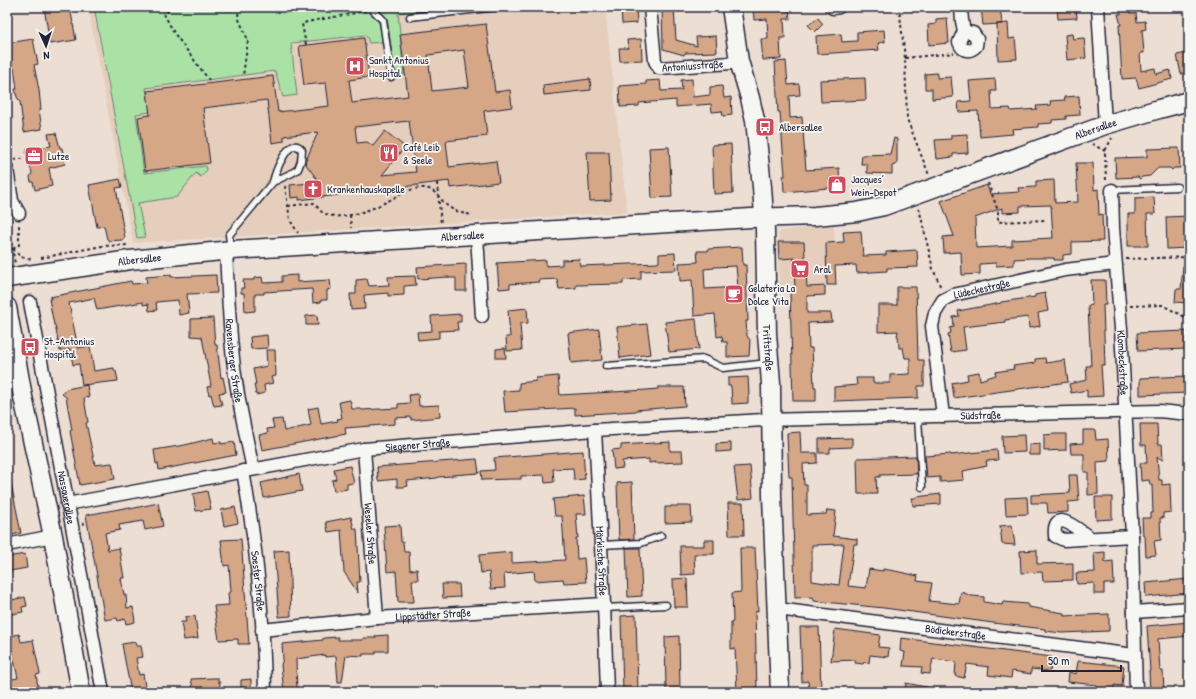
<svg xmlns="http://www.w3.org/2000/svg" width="1196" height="699" viewBox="0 0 1196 699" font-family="'Patrick Hand',sans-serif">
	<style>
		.built { fill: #e5cebc }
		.green { fill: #aae2a6; stroke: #668270 }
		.building { fill: #d5a787; stroke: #22223b; fill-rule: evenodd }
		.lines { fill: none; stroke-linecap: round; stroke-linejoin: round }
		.lane-casing { stroke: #22223b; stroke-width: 9 }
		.street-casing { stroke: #22223b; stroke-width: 15 }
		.secondary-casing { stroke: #22223b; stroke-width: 21 }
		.path { stroke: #22223b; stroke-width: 2; stroke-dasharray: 3 3; stroke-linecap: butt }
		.lane { stroke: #f6f6f2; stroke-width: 6 }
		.street { stroke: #f6f6f2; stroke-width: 12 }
		.secondary { stroke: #f6f6f2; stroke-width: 18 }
		.labels { text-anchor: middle; stroke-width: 3.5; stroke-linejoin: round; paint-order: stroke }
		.poi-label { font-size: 11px; fill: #22223b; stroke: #f6f6f2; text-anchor: start }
		.street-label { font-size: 11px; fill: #22223b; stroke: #f6f6f2 }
	</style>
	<rect width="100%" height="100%" fill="#ecded2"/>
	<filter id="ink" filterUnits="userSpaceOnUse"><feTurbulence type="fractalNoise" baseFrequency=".025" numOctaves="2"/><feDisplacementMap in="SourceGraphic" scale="8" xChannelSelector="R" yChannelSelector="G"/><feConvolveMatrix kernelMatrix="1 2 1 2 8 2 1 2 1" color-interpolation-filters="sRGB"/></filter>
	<g filter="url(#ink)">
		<path class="built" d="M88 7H605L627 212 133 243Z
			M834 225 836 285 779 287 778 243 779 232 795 229Z"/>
		<path class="green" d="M94 7H367L379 23 383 42 369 43 366 35 291 43 297 95 283 97 275 71 146 88 150 112 136 114 144 173 206 166 207 170 201 177 196 173 177 197 138 203 145 237 137 238Z
			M377 7H445L398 13 404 75 397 74 394 67 387 18Z"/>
		<path class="building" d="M44 7H70L76 40 50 44Z
			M621 7H636L637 23 622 24Z
			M662 7H674L676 40 697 46 696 37 716 36 717 52 685 53 684 55 663 49Z
			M753 7H772V10L789 9 790 19H784L785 38H780L781 59 763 60 761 39H768L767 19 754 20Z
			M981 7H1000L1002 24 983 25Z
			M1057 7H1076L1077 18 1058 19Z
			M1120 7H1129L1130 13H1136L1137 22 1145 21 1146 29 1142 30 1144 53H1140L1141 71 1155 68 1156 74 1170 70 1172 79 1139 88 1136 78 1122 79 1119 25H1121L1118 14H1121Z
			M818 18 823 24 815 32 808 25Z
			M947 18 949 43 929 45 928 25 936 24V19Z
			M1008 23 1009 39 1015 38 1017 59 998 60 997 24Z
			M486 24 495 92 510 90 512 107 484 111 487 136 446 141 449 167 496 161 499 182 450 188 449 181 299 200V197L291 198 290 185 319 182 305 163 318 132 284 136V141L272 143 267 100 203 108 210 163 145 171 138 117 150 115 147 91 273 76 278 112 329 106 326 83 304 85 299 46 364 38 369 77 349 80 352 103 408 96 400 34ZM464 50 469 87 432 91 428 55ZM409 121 416 172 382 175 405 147 385 131 373 146 367 142 357 143 355 127Z
			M884 30 885 42 878 43 879 50 817 54 816 36 841 34 842 42 857 41V32Z
			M1072 34 1073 39 1084 38 1086 58 1067 60 1065 35Z
			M33 39 38 64 34 65 39 90 41 110H39L42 129 24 132 20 102 17 97 15 89H17L14 68 12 69 8 43Z
			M641 39 642 60 620 61 619 48H628L627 40Z
			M1187 53 1189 73 1181 74 1177 55Z
			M786 61 788 85 799 84 800 95 789 96 790 118 802 117 806 170 839 168 840 187 784 192 783 176H785L780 112H778L775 62Z
			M937 73V78L951 77 953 97 932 99V89H925V74Z
			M865 78 866 100 821 102 820 80Z
			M590 79 591 90 544 95 543 85Z
			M692 79 693 97 710 95V87L722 86 724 98 731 97 732 115 723 116 722 111 712 112 711 104 676 107V100L639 103V106L620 107 619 86 646 84V81L660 80 661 91 682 90 681 80Z
			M995 79 996 91H991L992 109 1010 108 1011 111 1037 109 1036 106 1051 105 1050 101 1065 100 1064 97 1079 96 1080 115 1066 116V119L1052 120V123L1038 124V127L1012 129 1013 134 980 137 978 111 959 112 958 102 971 101 969 81Z
			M56 133 60 148H62L65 164 49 168 52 186 35 190 33 182H31L30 177 32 173 26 152H28L27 149 51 146 48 134Z
			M967 134 968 153 953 154V157L937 159 935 140 951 139V135Z
			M894 138 897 139V164L892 166V174L867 173V164H861L862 155 890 154Z
			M731 144 733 193 714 194 712 145Z
			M669 147 672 197 652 198 649 148Z
			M1179 148 1180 168H1174L1172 170 1170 168H1158L1150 176 1142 177 1140 179 1138 177 1116 178 1115 158 1147 157V149Z
			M587 152H609L611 200 590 201Z
			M1076 163H1093L1094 190 1098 189 1099 215 1102 214 1103 241 1072 242V254L1063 255V260H1054V258H1031L1014 259V265L996 266V263L980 264V274L962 275 961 252 944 253 943 237 954 236 941 201 987 185 990 194 1005 193 1019 192 1018 188 1036 187V181L1054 180 1055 203 1078 202ZM1051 205 1053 238 1012 240V246L976 248 975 218 1002 208V213L1020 212V206Z
			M120 179 122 187 116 188 125 238 122 240 109 241 107 239 104 226 97 227 89 185Z
			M1154 197 1155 214H1147L1148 246H1128V214H1135V198Z
			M1189 216V248L1167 249 1166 217Z
			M861 231 863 256 886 255V252L917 250 918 267 887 268V271L857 273 856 265 835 266 836 285H827L826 243 844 242 843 232Z
			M778 242H804L807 287 825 286V295L807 296V313H831L832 322 808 323 809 348H812L814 387H816V401H793L790 292H795L794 258 779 259Z
			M742 247 743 265H746L748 321H746L747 336 750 340 749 356 727 357V342H723L722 336 717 337 715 314 694 316 692 280 680 281 679 263 698 262 697 251H708V249ZM736 266 738 287 705 289 704 269 714 268V267Z
			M675 253 676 270 641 271V279L623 280V284L576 285V288L559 289 557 279 538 280 539 282 510 284V288L499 289 497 263 546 260V266L562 265V260L579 259 580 266 657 263 659 262V254Z
			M466 264V291H456V278H449V277L418 279 417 267Z
			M1183 266H1189V299H1188V303L1175 302 1176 289H1181Z
			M171 275V277L216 275 217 293 187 294 189 313 179 315 178 300 156 302 157 310 149 311 148 304 143 305V302L97 310 94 298 69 303 78 348 90 346 94 371 114 368V371H116L118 381 82 385 79 364 73 365 70 349 60 351 55 325H54L49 299H51L50 297 131 281 132 284 147 283 146 277Z
			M297 275V282L330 280 331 289 327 290V300H321V302L313 303 312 289 264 292V294H255V311L245 312 244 293H241V288H244L243 280H254V278L262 277 263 283 282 282V276Z
			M415 276 416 285 404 286V295L388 296V293L364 295 365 309 351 310 350 294H356V280L367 279 369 286 389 285 388 277Z
			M1091 280H1105L1106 305H1103L1105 365H1101L1103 396 1087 397V390L1071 393 1069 384 1087 380 1086 366H1091L1088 306 1092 305Z
			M897 287H916L918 360H924V386H918V398L834 401V387L857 385 856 378H873V383H890V375L910 374V358H905L903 348H899L898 336H897L898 331 878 332V305H897Z
			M1045 293 1048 311 1038 313 1040 326 1029 328 1028 317 1005 320V322L963 327 966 350 951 352 948 334 951 333 950 328 954 327 953 317 959 316 958 311 1001 303V302L1035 297V295Z
			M527 308 528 323 520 324 522 350 507 351 506 337H510L508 310Z
			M461 314V322H457L458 330 439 331V338L418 340 417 332 432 331 431 316Z
			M317 315 318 325H306V316Z
			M213 318 215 345H217L221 378 223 377 226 392 219 393 222 405 214 406 211 394 209 395 207 387 211 386 202 337 191 336V319Z
			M696 319 699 349 669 352 665 322Z
			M647 324 651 354 620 358 617 327Z
			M599 329 602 360 571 363 568 333Z
			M1186 331V349L1138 351 1137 333Z
			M267 335 268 348 251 349 250 337Z
			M505 348 506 358H496V349Z
			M266 350H275L276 376 271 377 273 383 264 385 265 393 256 395 254 384H256L253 369 267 366Z
			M1045 358 1046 363 1065 360 1068 382 954 398 952 383 968 380 967 374 979 372 980 380 996 375 995 372 1014 369 1013 366 1035 363V359Z
			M558 376 560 395 647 390 658 389V387H684L685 406 636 410V411L575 415V408L505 412 503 391 519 390V383L536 381V378Z
			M1188 376V393L1140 395V378Z
			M748 377 749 395 748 396V403L732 404 731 386H728V378Z
			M87 385 89 397 84 398 88 422 86 423 95 465 112 463 115 479 80 485 70 431 72 430 66 397 62 394 66 389Z
			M418 394 419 406 439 405 440 417 411 420V417L395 418V424L345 428 346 434 262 450 259 435 268 433 267 429 274 428 272 420 282 419 284 431 311 425 308 409 318 407 321 424 338 421 337 419 342 418 339 402 350 400 352 409H361L362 410 398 408V404L410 403 409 395Z
			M1140 424H1157L1158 444H1162L1163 460 1157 457 1159 480H1162V485L1170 484 1171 512 1163 513V518H1160L1161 540 1154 541 1156 555 1146 556 1145 536H1143L1142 518H1151V513H1153L1152 485H1150L1149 480 1141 481 1140 463H1147L1146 445H1141Z
			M1083 430H1095L1096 440 1108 439 1109 461 1097 462 1098 494 1088 495V472H1084V454H1071L1070 444 1083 443Z
			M800 432 801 453H817V463L803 464 804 485H807V515L826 514 827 510 836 511 833 536 857 539V544H854L848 586 866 588 869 569 883 571V569L895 571 918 576 917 581 932 583 929 601 959 604 961 592 972 596 984 597V602L1002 605 1003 602 1028 604V607L1064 613V616L1109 614V631L1062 633 1045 631V629L993 623 884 608 814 601 813 597 795 598 792 477H789L787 433ZM844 544 839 585 812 581V545Z
			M1055 434H1066V450L1044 451V435Z
			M1024 435 1025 452 1003 453 1002 436Z
			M213 438 214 443 221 442V444L234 442 236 455 159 470 158 463 156 464 154 450 185 445Z
			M852 438V447L830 448V453H819V439Z
			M670 442V451H682L683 462 655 463V462L649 463V459L622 461 623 468 614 469 612 450 621 449V445Z
			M731 443V451L716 452V444Z
			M1040 444V455H1029V445Z
			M997 450 998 460 986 461 987 466 963 471 964 480 940 482V477L927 478 925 456 951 454V455Z
			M583 451 585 479 574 480 573 468 553 469 554 482 545 483 544 475 521 476V479H512L482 480 481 471 495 470 494 458Z
			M916 456 917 474 880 475V477H876L877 494H858L857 458Z
			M477 459 479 473 452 475V476L438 477 437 478 407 481 408 486 403 487H397V479L378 481 377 467Z
			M350 466 354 483 347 484V489L334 491 332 480 336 479 334 469Z
			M750 466 753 498 738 500 734 467Z
			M299 474 302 491 264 498 261 483Z
			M1069 475H1077L1079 501 1068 502V512L1048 513 1047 503H1031V495L1070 493Z
			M632 482 634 539 619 540 617 483Z
			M7 483H11L21 533 7 536Z
			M207 491 211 509 196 511 193 494Z
			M941 494V504L913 506 912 498H916V497Z
			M584 496 586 514H576L578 538H576L577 559 584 558 586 582 564 583 563 579 535 581 534 571 504 574 505 588 491 589 489 572 481 573 479 555 512 552V563L565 560 562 516H555L553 499Z
			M1027 497 1028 514 1006 515 1005 498Z
			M1095 497H1112V519L1096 520Z
			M158 503 163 526 145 530 143 521 119 525 120 530 105 533 108 550 119 548 124 578H121L124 595H126L127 608 133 607 135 622 126 624 125 619 118 621 117 618 105 620 86 515 130 507V509Z
			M728 503H743L744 535H729Z
			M671 506H691L692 522 665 523V507H671Z
			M235 507 238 523 224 526 221 510Z
			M351 517 354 529H357L360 582H357L358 593 344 572 341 530 328 532 326 522Z
			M400 525 401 542H403L404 552H409L410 570 417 569 418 580H412L414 602H398L396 571 387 572 384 526Z
			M1012 525 1015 545 1002 544 1000 526Z
			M241 539 249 644H238V639L219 640 214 606 229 605 228 593 231 592 229 565 224 566 221 540Z
			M704 540H714V554H694L695 574 681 575 680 546H704Z
			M626 548H640L642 596 628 597Z
			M740 548H755L758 611 755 612 757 692H737L735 648 731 649V622H733L732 593 741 592Z
			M289 550 291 616 279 617 274 551Z
			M1037 550V564L1073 563V580L1043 581 1042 572 1021 573 1020 551Z
			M1105 552V562L1113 561 1114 584H1104V594H1094V583L1077 584 1076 573 1095 572 1094 553Z
			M25 554 27 568 10 571 7 557Z
			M687 578 688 607H674L673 579Z
			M1189 579V593L1146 597 1145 583Z
			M442 584H459L460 597 443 598Z
			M25 597 27 606 22 607 23 612 7 615V601Z
			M636 615 638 692H623L621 616Z
			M195 616 198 638 184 640 181 622H186L185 617Z
			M1189 622V636L1158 639 1160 671H1163L1164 692H1150L1149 671H1150L1147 626Z
			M800 627H819L821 692H809L808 681 802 682Z
			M835 629 880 635 878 647 889 648 888 657 870 655 869 663 864 662 863 664 855 663 856 660 831 661Z
			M19 634 21 642 33 640 40 674 36 675 39 692H15L14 689 7 691V680L18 678 14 660 7 661V637Z
			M388 635V651H376V654H363V656L346 655 342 682H338L336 656 325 657V655L296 659 297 692H284L281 665 283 659 282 644 323 640V638L338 637V640H363V638H376L375 636Z
			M679 636 680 692H666L665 637Z
			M901 638 1052 657 1050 671 1031 669V674L1012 671 1011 678 988 675 989 667 967 664 964 678 955 676 956 662 933 659 930 674 921 673 922 667 903 666 905 652 900 651Z
			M135 642 136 646H141L143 657 136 658 139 675 143 674 146 692H131L126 666 122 644Z
			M1078 661 1124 666 1122 686 1114 685V691H1096L1097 685 1068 682 1069 672 1076 674Z
			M214 678H218V682H220L219 692H194L191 679Z
			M251 679V692H241V680Z
			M906 683 931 688 930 692H905Z"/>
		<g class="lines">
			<g class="lane-casing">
				<path id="lane" d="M372 7 373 10 383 20 391 77
					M410 17 497 7
					M1112 190 1177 187
					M231 249 229 235 273 182 292 173 298 169 301 161 302 150C289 133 275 174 273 182
					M606 366 704 359 723 368 768 363
					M918 417 922 487
					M601 545 641 543 661 536
					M604 608 666 605"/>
			</g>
			<g class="street-casing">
				<g id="street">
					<path id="s1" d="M650 7 655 61 659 68 731 63 739 61"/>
					<path d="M831 7 833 8 839 7"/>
					<path d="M961 7 962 21 964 31 959 42C962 51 969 53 976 46L977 39 973 33 964 31"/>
					<path d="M1098 7 1105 125"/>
					<path d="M7 169 12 201 19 213"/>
					<path id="s2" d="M1112 190 1113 228 1121 329 1132 536 1136 692"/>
					<path d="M477 236 482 316"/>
					<path id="s3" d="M226 251C228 290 229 328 234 367 238 401 246 436 253 469"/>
					<path id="s4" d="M30 302 103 692"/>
					<path id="s5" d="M943 416 932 326 935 313 943 300 953 295 1065 270 1115 264"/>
					<path id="s6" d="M595 430 604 604 607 692"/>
					<path id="s7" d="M364 449 377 618"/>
					<path id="s8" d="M243 471C256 544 264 618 265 692"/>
					<path id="s9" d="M67 504 364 449 595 430 764 420 1159 411 1189 414"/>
					<path d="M1090 538C1080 531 1052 505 1055 536L1064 540 1132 536"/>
					<path d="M7 545 53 536"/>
					<path id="s10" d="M777 610H785L1134 655"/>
					<path d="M1134 612 1189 608"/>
					<path id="s11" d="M262 630 377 618 604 604"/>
				</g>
			</g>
			<g class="secondary-casing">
				<g id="secondary">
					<path id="s12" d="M731 7 739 61 750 98 755 120 762 187 765 230 767 334 771 383 772 496 780 692"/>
					<path id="s13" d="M7 278 130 260 232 250 751 218 815 216 857 212 884 206 1105 125 1159 109 1189 101"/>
					<path d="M7 307 23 397 53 536 81 692"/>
				</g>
			</g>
			<path class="path" d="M174 7 164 14 174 33 209 80
				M239 7 238 17 248 40 243 76
				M850 7 854 9 897 7
				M899 7 905 58 907 119 929 175
				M306 45 302 24 307 22 366 11
				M905 58 954 53
				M1092 144 1105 151
				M14 160 27 158
				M1106 180 1105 151 1112 138
				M437 183 441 224
				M988 183 998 211V222L1047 220
				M285 186 290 220 298 233
				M288 206 314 203C316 205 319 210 322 212 338 223 371 210 386 202 399 196 408 188 423 188 436 188 440 201 449 207 456 212 464 214 473 215
				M919 208 933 269 939 283 941 289
				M350 215 351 228
				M7 218 15 264
				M13 249 21 257 32 259
				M7 250 13 249 19 245V223
				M41 258 102 246 129 245
				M1126 259 1189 257
				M1130 306 1162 305 1189 319
				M82 524 87 523"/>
			<use href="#lane" class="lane"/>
			<use href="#street" class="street"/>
			<use href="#secondary" class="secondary"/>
		</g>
	</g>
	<defs>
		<g id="hospital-square" transform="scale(1)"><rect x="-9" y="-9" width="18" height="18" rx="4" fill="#d1495b" stroke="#f6f6f2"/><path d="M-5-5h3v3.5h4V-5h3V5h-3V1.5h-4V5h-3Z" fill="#fff"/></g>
		<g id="bus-square" transform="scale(1)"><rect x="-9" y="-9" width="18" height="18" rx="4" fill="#d1495b" stroke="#f6f6f2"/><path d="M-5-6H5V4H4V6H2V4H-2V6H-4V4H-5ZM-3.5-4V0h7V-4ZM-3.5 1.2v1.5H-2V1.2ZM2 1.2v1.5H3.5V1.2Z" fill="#fff"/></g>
		<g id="restaurant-square" transform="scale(1)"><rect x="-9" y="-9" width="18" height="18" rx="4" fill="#d1495b" stroke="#f6f6f2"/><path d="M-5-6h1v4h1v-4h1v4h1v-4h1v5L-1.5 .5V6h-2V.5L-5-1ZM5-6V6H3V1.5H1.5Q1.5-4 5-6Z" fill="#fff"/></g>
		<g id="office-square" transform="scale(1)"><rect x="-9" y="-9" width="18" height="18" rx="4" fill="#d1495b" stroke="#f6f6f2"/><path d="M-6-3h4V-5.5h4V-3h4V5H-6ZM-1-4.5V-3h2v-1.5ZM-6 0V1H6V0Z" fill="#fff"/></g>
		<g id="shop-square" transform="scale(1)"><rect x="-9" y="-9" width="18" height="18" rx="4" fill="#d1495b" stroke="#f6f6f2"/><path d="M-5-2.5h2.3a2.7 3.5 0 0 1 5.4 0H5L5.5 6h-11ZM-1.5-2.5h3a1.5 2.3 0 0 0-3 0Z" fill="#fff"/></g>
		<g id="church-square" transform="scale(1)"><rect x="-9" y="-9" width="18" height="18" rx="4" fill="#d1495b" stroke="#f6f6f2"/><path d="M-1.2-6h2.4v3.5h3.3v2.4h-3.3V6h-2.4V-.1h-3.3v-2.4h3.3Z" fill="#fff"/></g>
		<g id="supermarket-square" transform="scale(1)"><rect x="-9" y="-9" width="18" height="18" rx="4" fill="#d1495b" stroke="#f6f6f2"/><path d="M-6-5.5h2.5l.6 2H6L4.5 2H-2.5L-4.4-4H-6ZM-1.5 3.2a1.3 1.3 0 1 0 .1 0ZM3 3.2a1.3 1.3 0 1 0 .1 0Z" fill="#fff"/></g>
		<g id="cafe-square" transform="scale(1)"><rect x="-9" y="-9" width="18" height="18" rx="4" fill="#d1495b" stroke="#f6f6f2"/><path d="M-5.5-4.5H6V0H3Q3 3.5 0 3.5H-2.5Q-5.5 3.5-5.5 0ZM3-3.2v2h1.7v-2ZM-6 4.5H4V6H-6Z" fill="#fff"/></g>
	</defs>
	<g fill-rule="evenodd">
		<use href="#hospital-square" x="355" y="66"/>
		<use href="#bus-square" x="765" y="127"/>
		<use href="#restaurant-square" x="389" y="153"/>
		<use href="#office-square" x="34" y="156"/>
		<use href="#shop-square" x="837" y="185"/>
		<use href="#church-square" x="313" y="189"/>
		<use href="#supermarket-square" x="800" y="269"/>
		<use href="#cafe-square" x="734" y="294"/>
		<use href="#bus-square" x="30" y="347"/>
	</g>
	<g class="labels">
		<g class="poi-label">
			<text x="369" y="64">Sankt Antonius<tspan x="369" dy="13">Hospital</tspan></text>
			<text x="779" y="131">Albersallee</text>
			<text x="403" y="151">Café Leib<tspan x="403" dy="13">&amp; Seele</tspan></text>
			<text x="48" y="160">Lutze</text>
			<text x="851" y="183">Jacques’<tspan x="851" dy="13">Wein-Depot</tspan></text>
			<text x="327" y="193">Krankenhauskapelle</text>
			<text x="814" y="273">Aral</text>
			<text x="748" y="292">Gelateria La<tspan x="748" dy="13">Dolce Vita</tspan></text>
			<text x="44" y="345">St.-Antonius<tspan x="44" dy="13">Hospital</tspan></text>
		</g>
		<g class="street-label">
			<text dy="4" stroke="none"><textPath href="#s1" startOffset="96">Antoniusstraße</textPath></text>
			<text dy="4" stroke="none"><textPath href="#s13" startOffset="1106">Albersallee</textPath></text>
			<text dy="4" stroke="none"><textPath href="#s13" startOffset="458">Albersallee</textPath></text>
			<text dy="4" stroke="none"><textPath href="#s13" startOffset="134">Albersallee</textPath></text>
			<text dy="4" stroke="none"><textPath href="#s5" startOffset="160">Lüdeckestraße</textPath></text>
			<text dy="4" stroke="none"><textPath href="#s12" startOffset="344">Triftstraße</textPath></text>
			<text dy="4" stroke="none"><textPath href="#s3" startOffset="110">Ravensberger Straße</textPath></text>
			<text dy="4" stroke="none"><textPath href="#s2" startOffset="173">Klombeckstraße</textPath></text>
			<text dy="4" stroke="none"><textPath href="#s9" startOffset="920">Südstraße</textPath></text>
			<text dy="4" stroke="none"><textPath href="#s9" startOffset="356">Siegener Straße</textPath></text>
			<text dy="4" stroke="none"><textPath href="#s4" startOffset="199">Nassauerallee</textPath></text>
			<text dy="4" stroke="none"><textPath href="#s7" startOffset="85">Weseler Straße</textPath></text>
			<text dy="4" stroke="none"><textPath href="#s6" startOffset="131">Märkische Straße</textPath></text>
			<text dy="4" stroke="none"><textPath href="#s8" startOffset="111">Soester Straße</textPath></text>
			<text dy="4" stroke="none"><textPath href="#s11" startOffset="172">Lippstädter Straße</textPath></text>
			<text dy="4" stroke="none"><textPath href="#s10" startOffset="180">Bödickerstraße</textPath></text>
		</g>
	</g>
	<rect width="1196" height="699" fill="none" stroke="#f6f6f2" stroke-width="24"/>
	<rect x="12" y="12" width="1172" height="675" fill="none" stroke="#22223b" stroke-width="1.5" filter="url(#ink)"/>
	<g transform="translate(46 46) rotate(177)" stroke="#f6f6f2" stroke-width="3" paint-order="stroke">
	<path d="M0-3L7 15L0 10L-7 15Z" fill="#22223b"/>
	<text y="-6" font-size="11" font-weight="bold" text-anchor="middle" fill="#22223b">N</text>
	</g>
	<path d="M1042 665v6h79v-6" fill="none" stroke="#22223b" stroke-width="2"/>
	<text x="1048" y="665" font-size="12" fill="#22223b" stroke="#f6f6f2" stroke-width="3" paint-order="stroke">50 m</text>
</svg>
